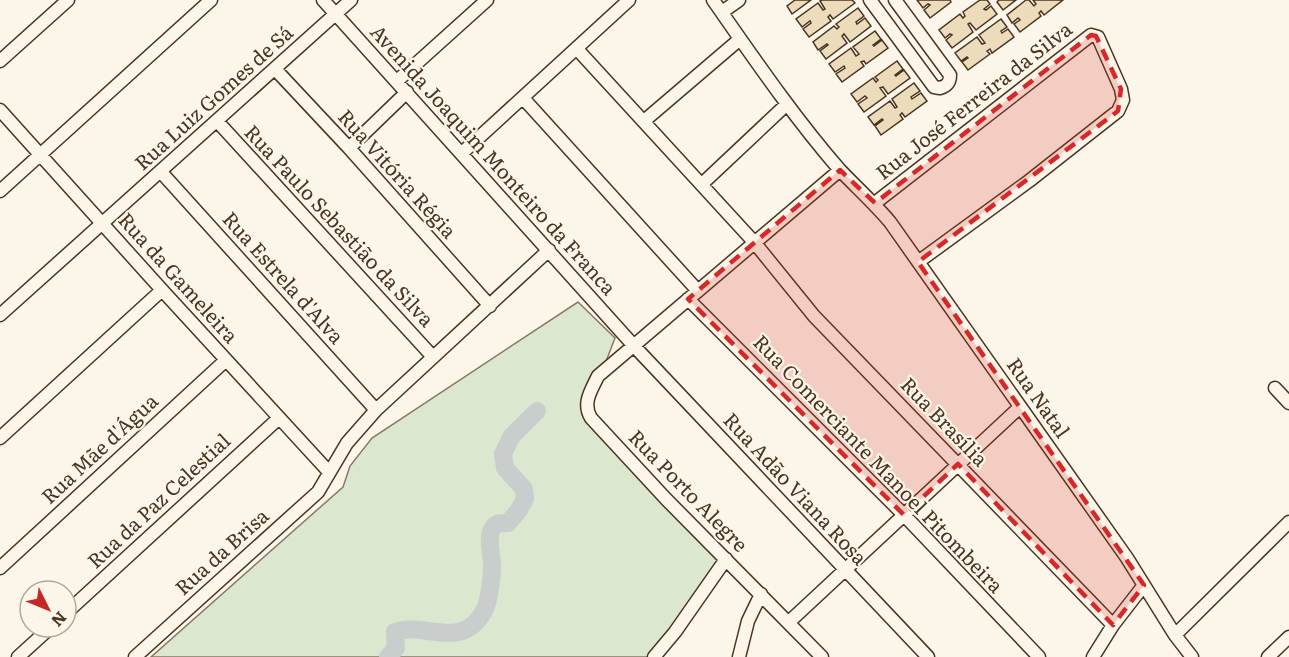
<svg xmlns="http://www.w3.org/2000/svg" width="1289" height="657" viewBox="0 0 1289 657" font-family="Literata,serif">
	<style>
		.green { fill: #dce7d0; stroke: #887966; stroke-width: 1.5 }
		.lines { fill: none; stroke-linecap: round; stroke-linejoin: round }
		.river { stroke: #c9cecd; stroke-width: 18 }
		.building { fill: #ecdcbc; stroke: #4a3520; stroke-width: 1.5 }
		.minor-casing { stroke: #4a3520; stroke-width: 15 }
		.minor { stroke: #fbf6e9; stroke-width: 12 }
		.marked { fill: #d62828; fill-opacity: 0.2; stroke: #d62828; stroke-width: 4.5; stroke-dasharray: 12 8; stroke-linejoin: round }
		.labels { text-anchor: middle; stroke-width: 4.5; stroke-linejoin: round; paint-order: stroke }
		.street-label { font-size: 20px; fill: #4a3520; stroke: #fbf6e9 }
	</style>
	<rect width="100%" height="100%" fill="#fbf6e9"/>
	<path class="green" d="M578 302 615 338 587 411 722 559 649 657H151L343 487 350 466 372 438Z"/>
	<g class="lines">
		<path class="river" d="M388 657 396 648 395 632C426 621 461 652 484 611 489 603 492 576 492 566 492 555 487 538 492 529 496 522 502 523 508 523L519 510 525 499 524 489 505 468 503 454 511 437 537 411"/>
	</g>
	<path class="building" d="M795 0H811L792 14 787 6Z
		M822 0H852L855 3 833 19 830 15 828 17 831 21 809 37 803 29 811 23 810 21 802 27 796 19 818 3 823 10 825 9 820 1Z
		M917 0H950L951 2 930 18 924 10 930 5 928 4 923 8Z
		M980 0H987L990 4 984 9 986 10 991 6 997 14 976 30 970 23 968 24 973 32 952 48 946 40 952 35 950 34 945 38 939 30 960 14 963 18 965 16 963 12Z
		M999 0H1016L1003 10 997 2Z
		M1026 0H1029L1034 6 1036 4 1033 0H1063L1044 15 1041 11 1039 13 1041 16 1020 32 1014 24 1020 20 1018 18 1012 23 1007 15Z
		M858 8 864 16 856 22 857 24 865 18 871 26 850 42 844 34 842 36 847 43 826 59 820 51 828 45 827 44 818 50 813 42 834 26 837 29 839 27 836 24Z
		M1001 19 1007 27 1001 31 1002 33 1008 29 1014 37 992 53 990 49 987 51 990 54 968 70 962 62 968 58 967 57 961 61 955 53 977 37 982 44 985 43 979 35Z
		M875 31 881 39 873 45 874 46 882 40 888 48 866 64 864 61 861 62 864 66 842 82 836 74 845 68 844 66 835 72 829 64 851 48 856 56 859 54 853 47Z
		M897 61 903 69 895 75 896 76 904 70 910 78 888 94 883 87 880 88 886 96 864 112 858 104 867 98 865 96 857 102 851 94 873 78 876 82 878 80 875 77Z
		M914 83 920 91 911 97 912 99 921 93 927 101 905 117 902 113 900 115 903 119 881 135 875 126 883 120 882 119 874 125 868 117 890 101 895 108 897 107 892 99Z"/>
	<g class="lines">
		<g class="minor-casing">
			<path id="minor" d="M323 0 634 346 928 657
				M713 0C753 57 793 116 839 169 856 187 874 203 890 222L1127 558 1175 635 1192 657
				M870 0 934 87 940 88C947 86 950 83 950 75L895 0
				M722 12 739 0
				M577 49 754 242 814 316 1113 625
				M0 61 68 0
				M275 69 349 148 490 306
				M397 81 487 0
				M523 98 698 291
				M0 110 162 290 329 472
				M217 121 433 357
				M644 121 740 39
				M349 148 407 92
				M462 153 629 0
				M161 172 376 410
				M702 184 787 104
				M0 191 211 0
				M875 203 1091 35 1098 37 1121 89 1123 100 1118 111 1029 181 918 262
				M688 299 904 515 1039 657
				M0 315 351 0
				M1275 388 1289 403
				M0 438 162 290
				M0 568 226 360
				M66 613 279 418
				M789 622 1020 407
				M1175 635 1289 522
				M18 657 51 627
				M135 657 318 492 347 443 376 410 549 250
				M654 657 675 632 726 559
				M739 657 748 621 761 594
				M822 657 666 499 591 418C582 403 591 391 598 376L840 170
				M1093 657 1113 625 1144 585
				M1268 657 1289 637"/>
		</g>
		<use href="#minor" class="minor"/>
	</g>
	<path class="marked" d="M1091 35 1096 36 1121 89 1118 111 918 262 1144 585 1113 625 958 464 904 515 688 299 840 170 875 203Z"/>
	<g class="labels">
		<g class="street-label">
			<text transform="translate(214 98) rotate(-42)" y="7">Rua Luiz Gomes de Sá</text>
			<text transform="translate(974 101) rotate(-38)" y="7">Rua José Ferreira da Silva</text>
			<text transform="translate(493 160) rotate(48)" y="7">Avenida Joaquim Monteiro da Franca</text>
			<text transform="translate(397 174) rotate(48)" y="7">Rua Vitória Régia</text>
			<text transform="translate(339 226) rotate(47)" y="7">Rua Paulo Sebastião da Silva</text>
			<text transform="translate(178 278) rotate(48)" y="7">Rua da Gameleira</text>
			<text transform="translate(283 278) rotate(48)" y="7">Rua Estrela d'Alva</text>
			<text transform="translate(1038 398) rotate(55)" y="7">Rua Natal</text>
			<text transform="translate(944 422) rotate(46)" y="7">Rua Brasília</text>
			<text transform="translate(100 449) rotate(-43)" y="7">Rua Mãe d'Água</text>
			<text transform="translate(878 464) rotate(46)" y="7">Rua Comerciante Manoel Pitombeira</text>
			<text transform="translate(795 489) rotate(47)" y="7">Rua Adão Viana Rosa</text>
			<text transform="translate(688 491) rotate(46)" y="7">Rua Porto Alegre</text>
			<text transform="translate(159 501) rotate(-43)" y="7">Rua da Paz Celestial</text>
			<text transform="translate(222 552) rotate(-42)" y="7">Rua da Brisa</text>
		</g>
	</g>
	<g transform="translate(48 609) rotate(133)"><circle r="28" fill="#fbf6e9" stroke="#b4a999" stroke-width="1.5"/>
	<path d="M0-4.5L10 22L0 15L-10 22Z" fill="#c62828"/>
	<text y="-9" font-size="16" font-weight="bold" text-anchor="middle" fill="#4a3520">N</text>
	</g>
</svg>
